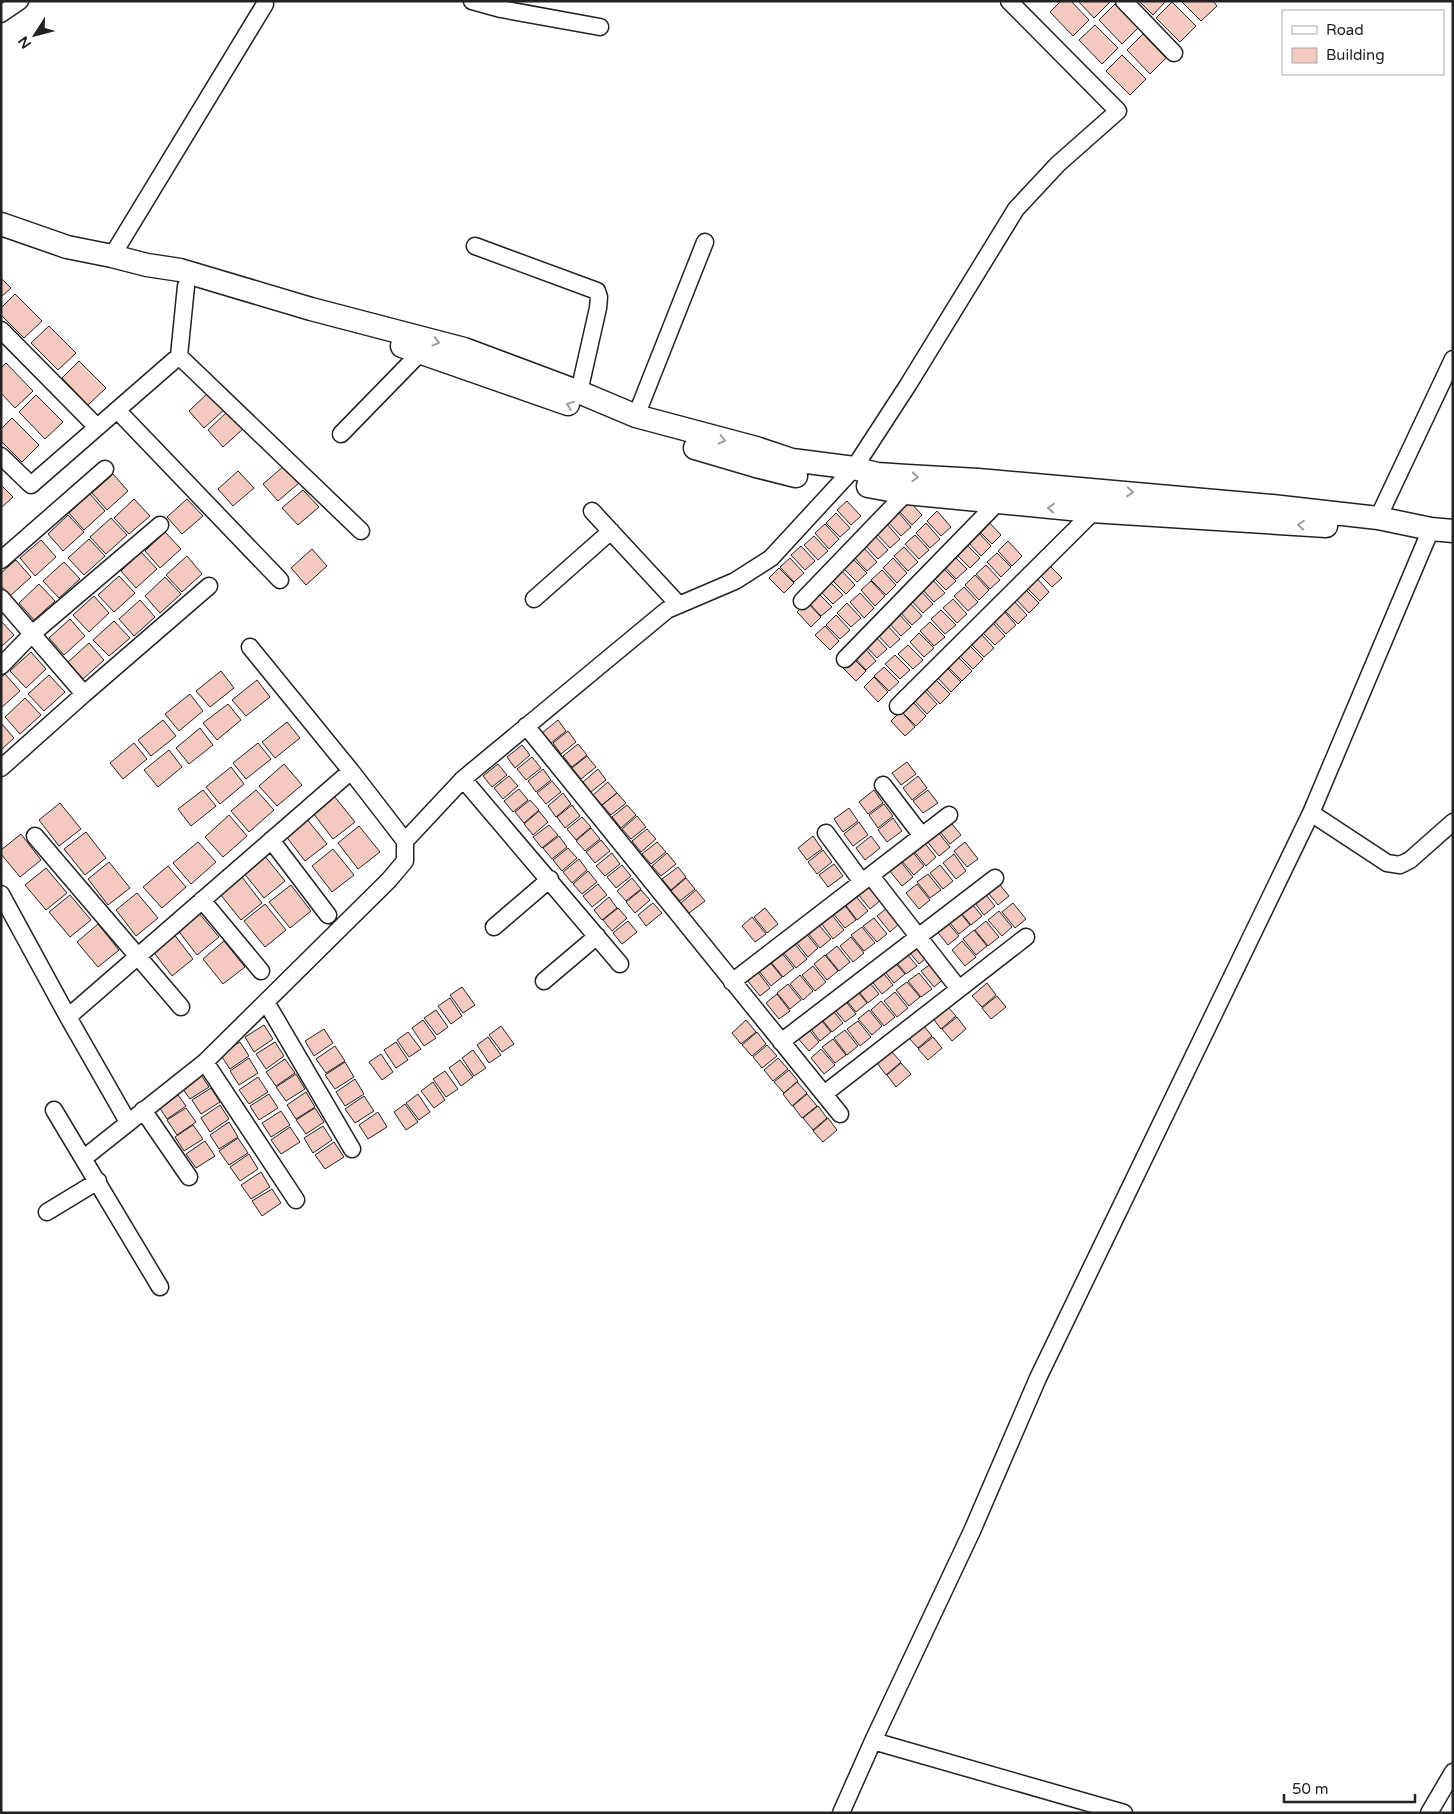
<svg xmlns="http://www.w3.org/2000/svg" width="1454" height="1814" viewBox="0 0 1454 1814" font-family="'Varela Round',sans-serif">
	<style>
		.building { fill: #f3c9c0; stroke: #222 }
		.lines { fill: none; stroke-linecap: round; stroke-linejoin: round }
		.street-casing { stroke: #222; stroke-width: 19 }
		.secondary-casing { stroke: #222; stroke-width: 25 }
		.street { stroke: #fff; stroke-width: 16 }
		.secondary { stroke: #fff; stroke-width: 22 }
		.oneway { stroke: #9c9c9c }
	</style>
	<rect width="100%" height="100%" fill="#fff"/>
	<path class="building" d="M1061 1H1071L1089 20 1073 36 1050 12Z
		M1078 1H1110V2L1094 18Z
		M1139 1H1166L1153 15Z
		M1181 1H1213L1217 6 1201 21Z
		M1172 2 1196 26 1180 42 1156 18Z
		M1115 4 1138 28 1122 44 1099 20Z
		M1095 25 1118 48 1102 64 1079 40Z
		M1143 34 1166 58 1150 74 1127 50Z
		M1122 55 1146 79 1130 95 1106 71Z
		M1 278 11 288 1 297Z
		M15 294 42 321 24 338 1 315V308Z
		M49 326 76 353 58 370 31 343Z
		M79 361 106 388 88 405 62 378Z
		M6 363 33 391 15 408 1 393V368Z
		M209 392 225 409 204 428 189 411Z
		M36 395 63 422 45 439 19 412Z
		M228 411 244 428 223 447 208 430Z
		M12 418 39 445 22 462 1 441V429Z
		M284 466 299 483 278 501 263 484Z
		M238 471 254 488 233 506 218 489Z
		M113 474 128 491 107 510 92 493Z
		M1 485 13 497 1 508Z
		M303 490 319 507 298 525 282 508Z
		M90 494 105 511 84 530 69 513Z
		M134 499 150 516 129 534 114 518Z
		M187 499 203 516 182 534 167 517Z
		M908 500 922 515 912 525 898 510Z
		M847 501 861 516 851 525 837 510Z
		M897 511 911 527 901 536 887 521Z
		M937 511 951 527 941 536 927 521Z
		M836 513 850 528 840 537 826 523Z
		M68 515 84 532 63 551 48 534Z
		M111 518 127 535 106 554 90 537Z
		M987 520 1001 535 992 544 977 529Z
		M886 523 900 539 890 548 876 533Z
		M926 523 940 539 930 548 916 533Z
		M825 524 839 539 829 549 815 533Z
		M977 531 991 546 981 556 967 541Z
		M165 532 181 549 160 568 145 551Z
		M874 535 888 550 878 559 864 544Z
		M915 535 929 550 919 559 905 544Z
		M814 536 828 551 818 560 804 545Z
		M89 539 105 556 84 575 68 558Z
		M41 540 56 557 35 576 20 558Z
		M1008 541 1022 556 1012 566 998 551Z
		M965 543 980 558 970 568 955 553Z
		M801 546 815 561 805 570 791 555Z
		M863 547 877 562 867 571 853 556Z
		M904 547 918 562 908 571 894 556Z
		M312 549 327 566 306 585 291 568Z
		M141 552 157 569 136 588 121 571Z
		M997 553 1011 567 1001 577 987 562Z
		M952 554 967 569 956 579 942 564Z
		M187 556 202 574 182 592 166 575Z
		M790 558 804 573 794 582 780 567Z
		M852 558 867 573 857 582 842 567Z
		M893 558 907 573 897 583 883 568Z
		M16 560 31 577 10 596 1 586V573Z
		M64 562 80 579 59 598 43 581Z
		M1047 563 1062 578 1052 587 1037 572Z
		M986 565 1000 580 990 589 976 574Z
		M941 566 956 581 946 590 931 575Z
		M779 568 794 583 784 593 769 578Z
		M841 570 855 585 846 594 831 579Z
		M882 570 896 585 886 595 871 580Z
		M975 575 989 590 979 600 965 585Z
		M119 576 135 593 114 612 98 595Z
		M1035 576 1049 592 1040 601 1025 586Z
		M165 577 181 594 160 613 145 596Z
		M930 577 945 593 934 602 920 587Z
		M828 580 843 595 833 604 818 589Z
		M871 581 885 596 875 606 861 590Z
		M39 584 55 601 34 620 19 603Z
		M964 587 978 602 968 611 954 596Z
		M1024 588 1039 603 1029 613 1014 597Z
		M919 589 933 604 923 613 909 598Z
		M817 592 832 607 821 616 807 601Z
		M860 593 874 608 864 618 850 602Z
		M94 596 109 613 89 632 73 615Z
		M953 599 967 614 957 623 943 608Z
		M140 600 155 617 134 636 119 619Z
		M1013 600 1027 615 1018 624 1003 609Z
		M908 601 922 616 912 625 898 610Z
		M807 602 821 617 811 627 797 612Z
		M847 603 861 618 851 627 837 613Z
		M1002 609 1016 625 1006 634 992 619Z
		M941 610 956 625 945 634 931 619Z
		M897 612 911 627 901 636 887 621Z
		M836 615 850 630 840 639 826 625Z
		M70 619 85 636 64 655 49 638Z
		M1 621 14 635 1 647Z
		M114 621 130 638 109 656 93 640Z
		M991 621 1005 636 995 645 981 631Z
		M930 622 945 637 934 646 920 631Z
		M886 624 900 639 890 648 876 633Z
		M825 626 839 641 830 650 815 635Z
		M919 633 934 648 924 657 910 642Z
		M980 633 994 648 984 657 970 643Z
		M873 634 887 649 877 658 863 643Z
		M89 643 104 660 83 679 68 662Z
		M968 644 983 659 973 669 958 654Z
		M862 645 876 661 866 670 852 655Z
		M908 645 923 660 913 669 898 654Z
		M31 652 46 669 26 688 10 671Z
		M895 655 910 670 900 679 885 664Z
		M851 656 866 671 856 681 841 666Z
		M957 656 972 671 962 681 947 666Z
		M884 667 899 682 889 691 874 676Z
		M946 667 961 682 951 692 937 677Z
		M221 671 234 688 210 707 196 691Z
		M5 674 20 691 1 708V677Z
		M49 675 65 692 44 711 28 694Z
		M874 677 888 692 878 702 864 687Z
		M935 679 950 694 940 704 926 689Z
		M257 680 270 697 246 716 232 700Z
		M923 689 937 704 927 714 913 699Z
		M190 694 203 711 179 731 165 714Z
		M25 698 41 715 20 734 5 717Z
		M912 701 926 716 916 726 901 711Z
		M228 704 241 720 217 740 203 723Z
		M901 711 915 727 905 736 891 721Z
		M163 720 176 736 151 756 138 740Z
		M558 720 566 731 551 743 542 733Z
		M287 722 300 738 275 758 262 742Z
		M1 723 14 738 1 750Z
		M200 728 213 745 189 764 176 748Z
		M568 731 576 742 561 754 553 743Z
		M134 743 147 759 123 779 110 763Z
		M258 743 271 759 246 779 233 763Z
		M578 744 587 755 572 767 563 756Z
		M522 745 530 755 515 768 507 757Z
		M169 750 182 767 158 787 144 770Z
		M587 756 596 767 581 779 572 768Z
		M532 757 541 768 526 780 517 769Z
		M907 762 916 774 901 785 892 773Z
		M284 764 302 785 277 806 259 786Z
		M498 764 507 775 492 787 483 776Z
		M231 767 244 784 220 804 206 787Z
		M543 769 551 780 536 792 528 781Z
		M598 769 606 780 591 792 583 782Z
		M509 776 518 786 503 799 494 788Z
		M918 776 927 788 912 800 903 788Z
		M552 781 561 792 546 804 537 793Z
		M608 782 617 793 602 805 593 795Z
		M519 789 528 800 513 812 504 801Z
		M203 790 216 806 191 826 178 809Z
		M256 790 274 810 249 832 231 811Z
		M874 790 883 803 868 814 859 802Z
		M928 790 938 803 923 813 913 801Z
		M563 793 571 804 556 817 548 806Z
		M617 793 626 803 611 815 602 805Z
		M334 796 355 822 333 839 313 813Z
		M530 800 539 810 524 823 515 812Z
		M60 803 81 829 59 846 39 820Z
		M884 804 893 816 878 828 869 815Z
		M572 805 580 816 565 828 557 817Z
		M627 805 636 815 621 828 612 817Z
		M849 808 858 821 843 832 834 819Z
		M539 811 548 822 533 835 524 824Z
		M229 815 247 836 223 857 205 837Z
		M637 816 646 827 631 839 622 829Z
		M582 817 591 827 576 840 567 829Z
		M306 818 327 844 305 861 285 835Z
		M893 818 902 831 887 842 878 830Z
		M948 819 961 835 950 844 937 828Z
		M859 822 868 835 853 846 844 834Z
		M549 825 558 835 542 848 533 837Z
		M359 826 380 852 358 869 338 843Z
		M591 828 600 839 585 851 576 841Z
		M647 829 656 839 641 852 632 841Z
		M937 831 950 847 939 856 926 840Z
		M86 832 106 858 85 875 64 849Z
		M21 834 41 860 20 877 1 854V850Z
		M559 836 567 847 552 859 543 848Z
		M813 836 822 849 807 860 798 848Z
		M871 836 880 848 865 860 856 848Z
		M601 840 610 851 595 863 586 852Z
		M923 841 936 857 926 866 913 850Z
		M198 842 216 862 191 884 173 863Z
		M657 842 666 852 651 864 642 854Z
		M965 842 978 859 967 867 954 851Z
		M568 848 577 858 562 871 553 860Z
		M333 849 354 875 332 892 312 866Z
		M823 850 832 862 817 874 808 862Z
		M911 850 924 866 914 875 900 859Z
		M612 853 620 864 605 876 596 866Z
		M667 853 676 864 661 876 652 866Z
		M954 854 966 871 956 879 943 863Z
		M264 855 285 881 264 898 243 872Z
		M579 859 587 870 572 883 563 872Z
		M900 861 913 877 902 886 889 870Z
		M109 862 130 888 108 905 88 879Z
		M834 864 843 876 828 887 819 875Z
		M622 865 631 876 616 888 607 877Z
		M940 865 953 881 943 889 930 873Z
		M168 866 186 887 162 908 143 887Z
		M678 867 686 877 671 890 662 879Z
		M46 868 67 893 46 910 25 885Z
		M588 871 597 882 582 894 573 884Z
		M928 874 941 890 930 898 917 882Z
		M242 877 262 903 241 920 220 894Z
		M632 878 641 889 626 901 617 891Z
		M686 878 695 889 680 901 671 891Z
		M996 880 1009 896 998 905 985 889Z
		M598 884 607 895 592 907 583 896Z
		M868 884 881 900 870 909 857 893Z
		M917 884 930 900 919 909 906 893Z
		M291 885 311 911 290 928 269 902Z
		M641 890 650 900 635 913 626 902Z
		M696 890 705 901 689 913 681 903Z
		M982 890 995 906 984 915 972 899Z
		M137 893 158 918 136 936 116 910Z
		M70 895 91 920 70 937 49 912Z
		M855 895 868 911 857 920 844 903Z
		M609 897 617 908 602 920 594 910Z
		M969 900 982 916 971 925 958 909Z
		M653 903 662 913 646 926 638 915Z
		M843 903 856 920 845 928 832 912Z
		M1013 903 1026 919 1015 928 1002 912Z
		M265 904 286 930 265 947 244 921Z
		M618 908 627 918 612 931 603 920Z
		M765 908 778 924 767 933 754 917Z
		M887 908 900 923 890 932 877 916Z
		M957 909 970 925 959 934 946 918Z
		M999 911 1012 927 1002 936 988 920Z
		M198 912 219 937 197 955 177 929Z
		M831 914 844 930 833 939 821 923Z
		M752 917 766 934 755 942 742 926Z
		M874 918 887 934 877 942 863 926Z
		M945 920 959 936 948 945 935 929Z
		M628 921 637 932 622 944 613 933Z
		M986 921 999 937 988 946 975 930Z
		M817 923 831 939 820 948 807 932Z
		M98 924 119 950 98 967 77 942Z
		M862 927 875 943 864 951 851 935Z
		M974 930 987 946 976 955 963 939Z
		M805 932 818 948 808 957 795 941Z
		M173 933 193 959 172 976 152 950Z
		M851 937 864 953 853 962 840 946Z
		M917 939 930 955 919 964 906 948Z
		M224 941 245 967 223 984 203 959Z
		M962 941 976 957 965 966 952 950Z
		M794 943 807 959 796 968 783 952Z
		M837 946 850 962 839 971 826 955Z
		M904 950 917 966 906 974 893 958Z
		M781 952 794 968 783 977 770 961Z
		M825 955 838 971 827 980 814 964Z
		M891 958 905 974 894 983 881 967Z
		M769 961 782 977 771 986 758 970Z
		M932 963 945 978 934 987 921 971Z
		M813 966 826 982 815 991 802 975Z
		M880 969 893 985 882 994 869 978Z
		M757 971 770 988 760 996 747 980Z
		M919 973 932 989 921 997 908 981Z
		M800 975 813 991 803 1000 790 984Z
		M866 978 879 994 868 1003 855 987Z
		M907 982 920 997 909 1006 896 990Z
		M987 983 996 995 982 1007 972 996Z
		M788 984 801 1000 790 1009 777 993Z
		M462 987 475 1005 463 1013 450 995Z
		M854 987 867 1003 856 1012 843 996Z
		M895 992 908 1008 897 1017 884 1001Z
		M777 994 790 1011 779 1019 766 1003Z
		M997 996 1006 1007 991 1019 982 1008Z
		M450 998 462 1016 451 1024 438 1006Z
		M843 998 856 1014 845 1022 832 1006Z
		M881 1001 895 1017 884 1026 871 1010Z
		M946 1005 956 1016 941 1029 932 1017Z
		M830 1007 843 1023 832 1032 819 1016Z
		M436 1010 448 1027 437 1035 424 1018Z
		M869 1010 882 1026 872 1035 858 1019Z
		M818 1016 831 1032 820 1041 807 1024Z
		M957 1017 966 1029 952 1041 942 1029Z
		M423 1020 436 1038 424 1046 412 1028Z
		M746 1020 756 1032 741 1044 732 1033Z
		M858 1021 871 1037 860 1046 847 1029Z
		M264 1025 273 1039 254 1052 245 1037Z
		M923 1025 932 1036 918 1048 908 1037Z
		M501 1026 514 1044 502 1052 489 1035Z
		M806 1026 819 1042 809 1051 795 1035Z
		M324 1029 333 1043 314 1056 305 1041Z
		M845 1030 858 1046 847 1055 834 1038Z
		M408 1032 421 1049 409 1057 397 1040Z
		M757 1032 766 1044 752 1056 742 1045Z
		M488 1037 501 1055 489 1063 477 1045Z
		M933 1037 942 1048 928 1060 918 1049Z
		M833 1039 846 1055 835 1063 822 1047Z
		M240 1042 249 1056 230 1069 220 1054Z
		M275 1042 284 1056 266 1069 256 1054Z
		M396 1042 408 1060 396 1068 384 1050Z
		M767 1045 777 1056 762 1068 753 1057Z
		M335 1046 345 1061 326 1073 316 1059Z
		M821 1049 835 1065 824 1074 811 1058Z
		M473 1050 486 1068 474 1076 462 1058Z
		M891 1051 901 1062 886 1075 877 1063Z
		M381 1054 393 1072 382 1080 369 1062Z
		M249 1058 258 1073 239 1085 230 1071Z
		M778 1058 788 1069 773 1081 764 1070Z
		M285 1059 295 1073 276 1086 266 1072Z
		M460 1060 473 1077 461 1086 449 1068Z
		M345 1062 354 1077 335 1089 325 1075Z
		M901 1063 911 1074 896 1087 887 1075Z
		M789 1070 798 1081 784 1093 774 1082Z
		M445 1071 458 1089 446 1097 433 1079Z
		M199 1072 209 1087 190 1099 180 1085Z
		M296 1074 305 1089 286 1101 276 1087Z
		M258 1077 268 1092 249 1104 239 1090Z
		M355 1079 364 1094 345 1106 336 1092Z
		M433 1082 445 1100 434 1108 421 1091Z
		M797 1082 807 1093 792 1106 783 1094Z
		M211 1088 220 1102 201 1114 192 1100Z
		M176 1092 186 1106 167 1119 157 1104Z
		M306 1092 315 1107 296 1119 287 1105Z
		M269 1094 278 1108 259 1120 250 1106Z
		M418 1094 430 1112 419 1120 406 1103Z
		M807 1094 817 1106 802 1118 793 1106Z
		M364 1096 374 1111 355 1123 345 1109Z
		M405 1104 418 1122 406 1130 394 1112Z
		M220 1105 229 1119 210 1132 201 1118Z
		M818 1106 827 1118 813 1130 803 1118Z
		M186 1108 196 1122 177 1135 167 1120Z
		M315 1108 324 1122 306 1134 296 1120Z
		M281 1111 290 1125 271 1137 262 1123Z
		M378 1112 387 1127 368 1139 359 1125Z
		M828 1118 837 1130 823 1142 813 1131Z
		M229 1122 238 1137 219 1149 210 1135Z
		M193 1125 203 1139 184 1151 175 1137Z
		M323 1126 332 1140 313 1153 304 1138Z
		M290 1127 300 1142 281 1154 271 1140Z
		M238 1138 248 1153 229 1165 219 1151Z
		M205 1141 215 1156 196 1168 186 1154Z
		M334 1142 344 1157 325 1169 315 1155Z
		M249 1154 258 1169 240 1181 230 1167Z
		M261 1172 270 1187 251 1199 241 1185Z
		M272 1189 281 1203 262 1216 252 1201Z"/>
	<g class="lines">
		<g class="street-casing">
			<path id="street" d="M472 1 501 9 600 27
				M1124 1 1174 53
				M1 14 20 1
				M475 246 597 291 599 297 598 308 579 392
				M112 256 265 4
				M1 330 97 427
				M179 356 361 531
				M117 410 280 580
				M636 416 705 242
				M341 434 420 353
				M1 456 31 485 179 356 186 286
				M592 511 679 605
				M1378 518 1453 359
				M1 560 105 469
				M1 598 84 694 209 586
				M534 599 611 531
				M802 601 906 493
				M845 659 997 503
				M1 666 32 634 160 525
				M898 706 1081 524 1091 514V504
				M526 726 840 1114
				M1 768 84 694
				M463 779 620 964
				M883 785 922 836
				M1311 813 1387 863 1400 865 1410 860 1453 822
				M826 833 862 882
				M35 836 181 1007
				M271 840 328 915
				M405 841 463 779 667 610 735 581 771 558 854 468 908 385 1016 209 1058 164 1118 111 1009 1
				M871 876 959 989
				M1 894 68 1017 128 1122
				M202 900 261 971
				M494 927 550 879
				M544 981 597 936
				M732 982 949 815
				M266 1002 352 1149
				M68 1017 351 771
				M781 1042 995 878
				M205 1062 296 1200
				M824 1094 1026 937
				M54 1110 160 1287
				M143 1110 189 1177
				M84 1158 205 1062 389 880 405 861V841L351 771 250 647
				M47 1212 98 1181
				M873 1741 1124 1813
				M841 1813 873 1741 972 1531 1038 1378 1311 813 1431 529
				M1429 1813 1453 1772"/>
		</g>
		<g class="secondary-casing">
			<path id="secondary" d="M1 224 67 247 112 256 147 265 180 270 311 309 464 349 579 392 636 416 756 448 792 460 854 468 877 474 907 476 978 480 1272 506 1378 518 1431 529 1453 531
				M402 346 568 404
				M695 448 756 466 796 476
				M868 486 906 493 1091 511 1326 526"/>
		</g>
		<use href="#street" class="street"/>
		<use href="#secondary" class="secondary"/>
	</g>
	<defs><path id="oneway-chevron" d="M-2-3.5L2.5 0L-2 3.5" fill="none" stroke-width="1.6" stroke-linecap="round" stroke-linejoin="round" transform="scale(1.25)"/></defs>
	<g class="oneway">
		<use href="#oneway-chevron" transform="translate(436 342) rotate(15)"/>
		<use href="#oneway-chevron" transform="translate(570 405) rotate(-159)"/>
		<use href="#oneway-chevron" transform="translate(722 440) rotate(14)"/>
		<use href="#oneway-chevron" transform="translate(915 477) rotate(3)"/>
		<use href="#oneway-chevron" transform="translate(1130 492) rotate(5)"/>
		<use href="#oneway-chevron" transform="translate(1051 508) rotate(-175)"/>
		<use href="#oneway-chevron" transform="translate(1301 525) rotate(-176)"/>
	</g>
	<rect width="1454" height="1814" fill="none" stroke="#222222" stroke-width="5"/>
	<rect x="1282" y="10" width="162" height="65" fill="#ffffff" stroke="#a7a7a7"/>
	<rect x="1292" y="26" width="25" height="8" fill="#ffffff" stroke="#a7a7a7"/>
	<text x="1326" y="35" font-size="15" fill="#222222">Road</text>
	<rect x="1292" y="48" width="25" height="15" fill="#f3c9c0" stroke="#a7a7a7"/>
	<text x="1326" y="60" font-size="15" fill="#222222">Building</text>
	<g transform="translate(35 35) rotate(234)" stroke="#ffffff" stroke-width="4" paint-order="stroke">
	<path d="M0-4L9 19L0 12L-9 19Z" fill="#222222"/>
	<text y="-8" font-size="14" font-weight="bold" text-anchor="middle" fill="#222222">N</text>
	</g>
	<path d="M1284 1794v8h131v-8" fill="none" stroke="#222222" stroke-width="2.5"/>
	<text x="1292" y="1794" font-size="15" fill="#222222" stroke="#ffffff" stroke-width="4" paint-order="stroke">50 m</text>
</svg>
